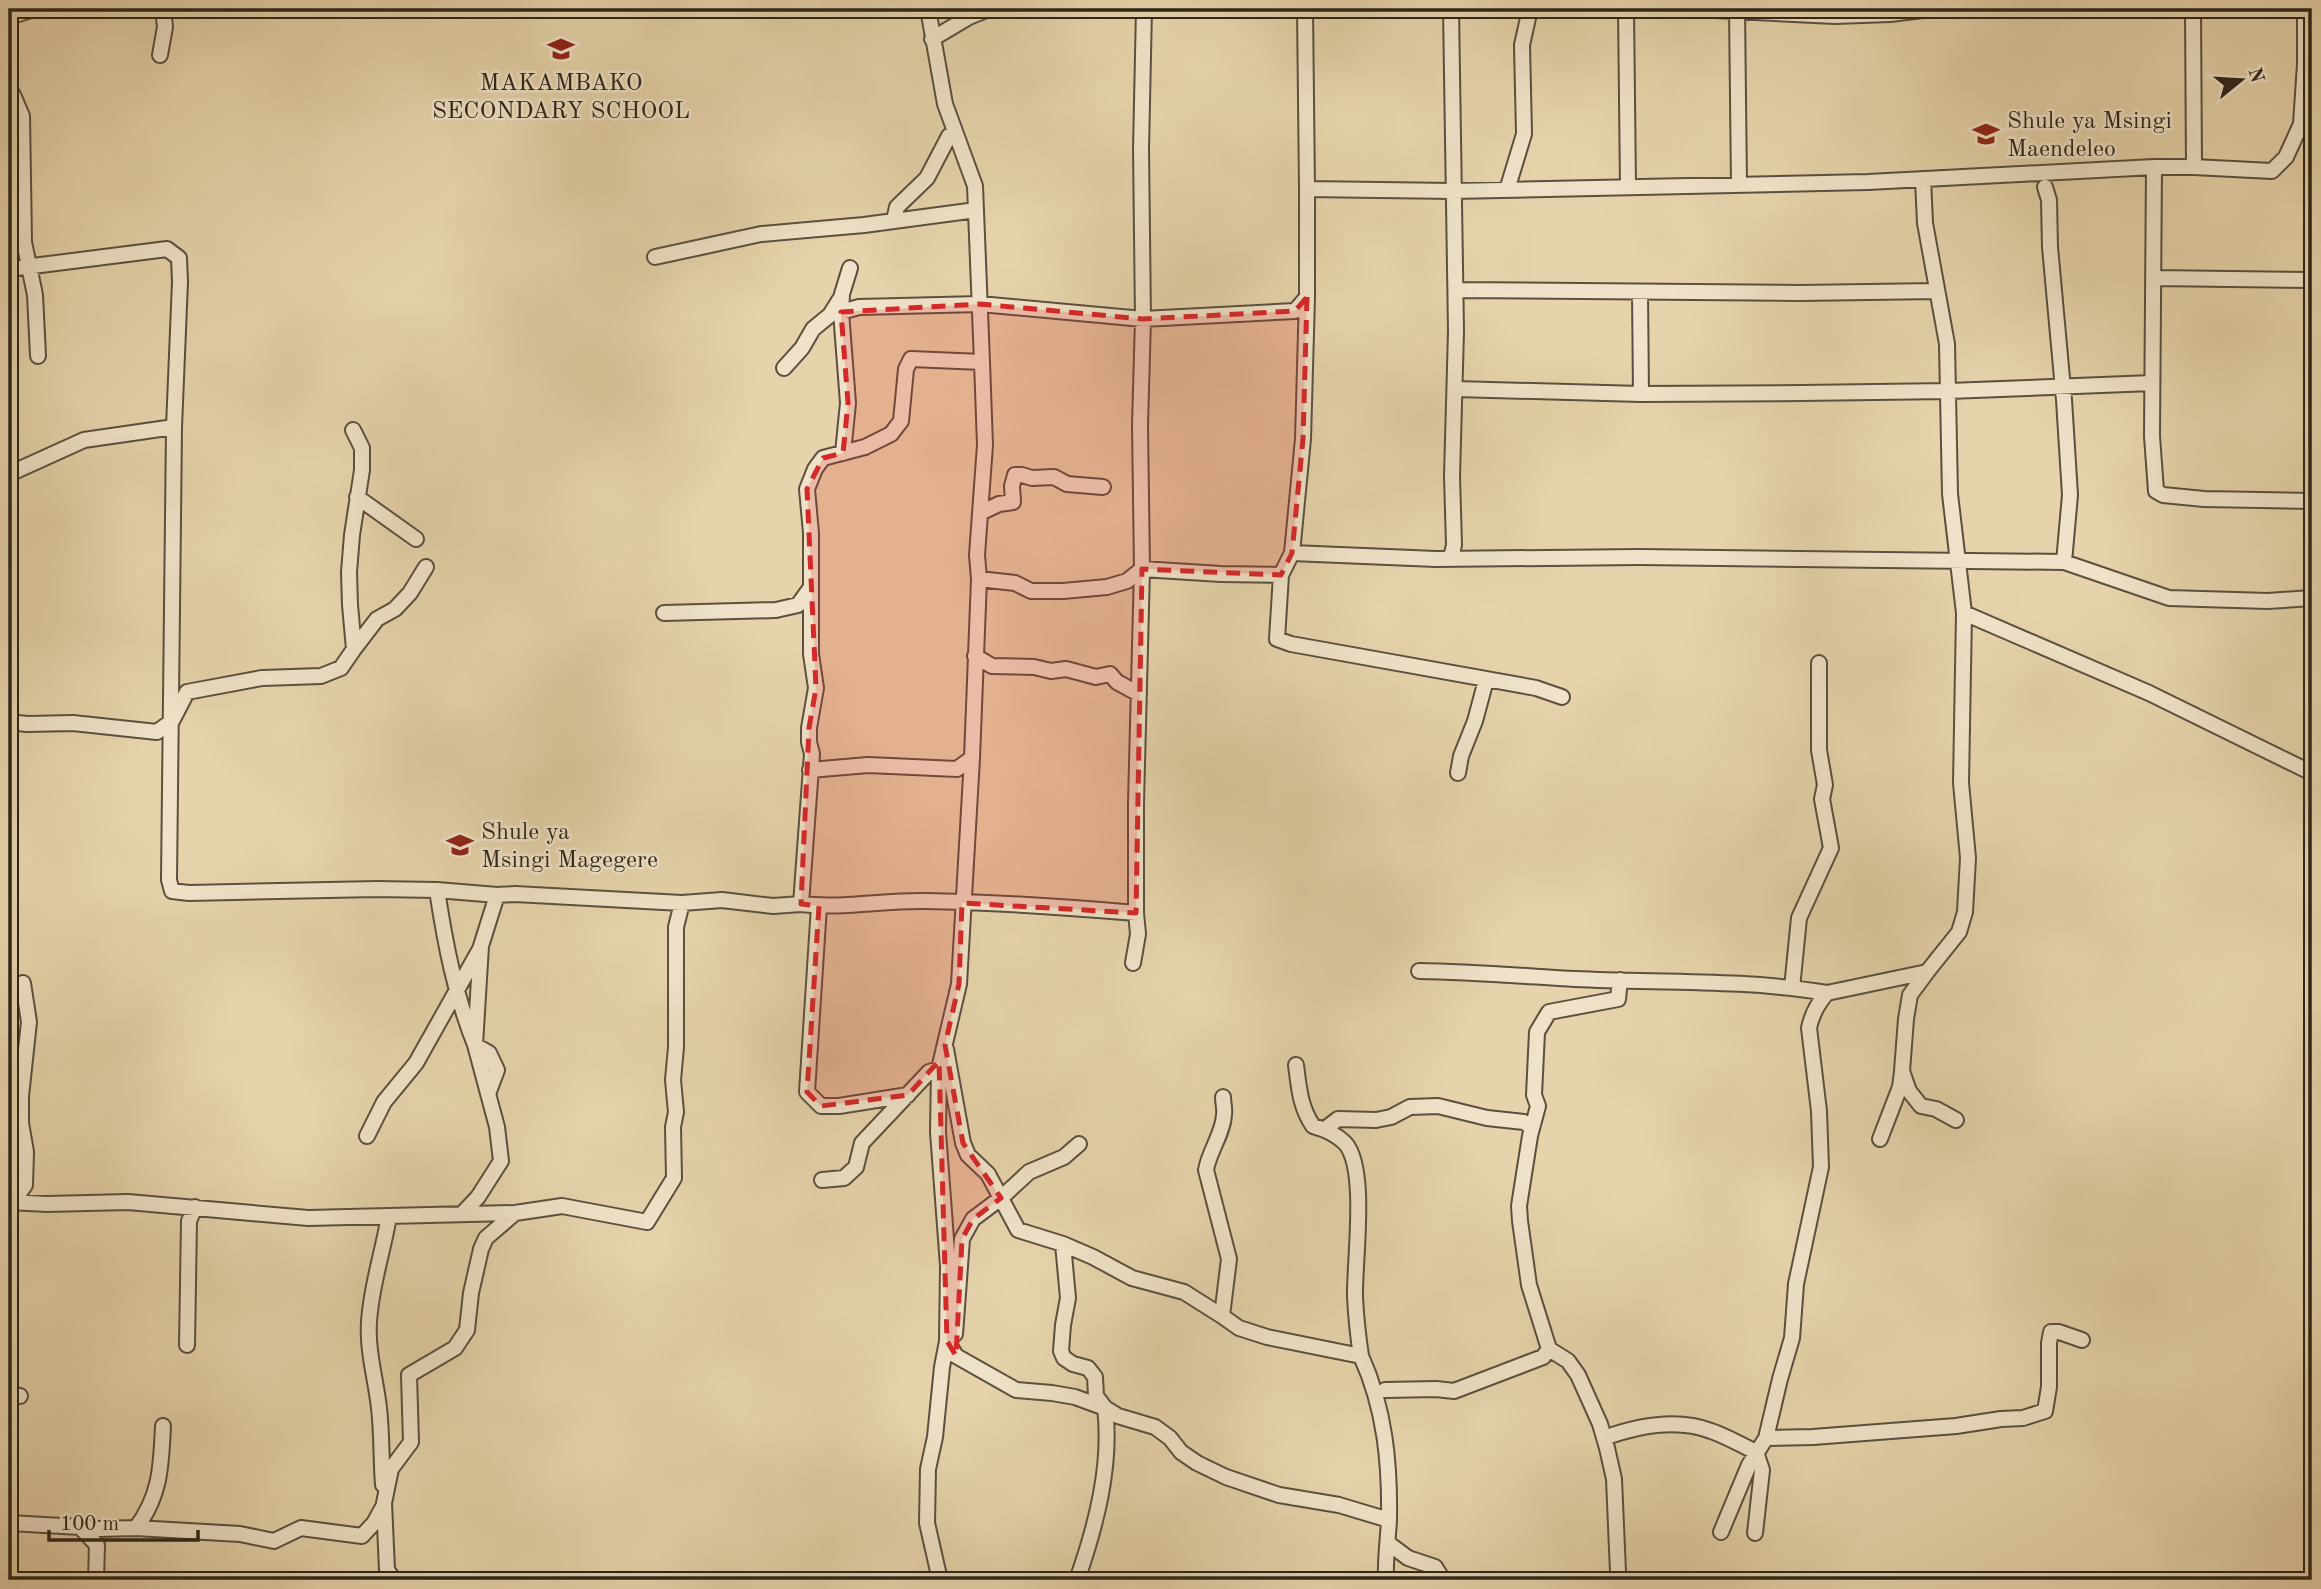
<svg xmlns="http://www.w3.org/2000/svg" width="2321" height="1589" viewBox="0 0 2321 1589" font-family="'Old Standard TT',serif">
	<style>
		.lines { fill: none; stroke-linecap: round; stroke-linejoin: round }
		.minor-casing { stroke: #5b503f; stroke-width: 18 }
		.minor { stroke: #efe2c8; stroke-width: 14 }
		.marked { fill: #d62828; fill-opacity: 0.2; stroke: #d62828; stroke-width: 5; stroke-dasharray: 14 9; stroke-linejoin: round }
		.labels { text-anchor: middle; stroke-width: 5; stroke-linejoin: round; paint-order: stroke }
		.poi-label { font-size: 24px; fill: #2d251b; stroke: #efe2c8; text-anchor: start }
	</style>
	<rect width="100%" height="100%" fill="#e6d3ab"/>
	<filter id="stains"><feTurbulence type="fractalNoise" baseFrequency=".00286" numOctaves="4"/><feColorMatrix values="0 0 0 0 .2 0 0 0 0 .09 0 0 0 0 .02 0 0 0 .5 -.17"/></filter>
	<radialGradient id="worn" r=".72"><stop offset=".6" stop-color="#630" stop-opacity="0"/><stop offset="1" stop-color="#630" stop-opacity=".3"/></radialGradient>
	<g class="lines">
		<g class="minor-casing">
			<path id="minor" d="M1305 9 1307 189 1453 191 1868 182 2154 167H2194L2193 9
				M1626 9 1628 187
				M1695 9 1835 16 1890 14 1931 9
				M1737 9 1739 185
				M9 17 34 9
				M932 39 969 17 989 9
				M160 55 165 27 163 9
				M9 94 13 95 22 116 24 242 35 295 38 356
				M2154 167 2152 436 2156 491 2163 495 2204 499 2312 501
				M2194 167 2272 171 2286 157 2301 124 2305 64V9
				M2045 187 2049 200 2050 247 2064 400 2070 495 2064 562
				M1307 189V297L1303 439 1292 553 1281 575 1277 639 1291 644 1536 688 1562 697
				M1507 190 1524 134 1522 45 1530 9
				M894 220 897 207 927 178 949 136 955 133
				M655 257 761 234 864 225 976 210
				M9 269 167 249 179 258 180 282 174 427 169 880 172 891 189 893 377 889 437 890 497 895 515 894 682 903
				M2153 278 2312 280
				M1456 290 1800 293 1936 291
				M1640 292 1641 394
				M841 312 859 307 980 304 1143 319 1295 311 1307 297
				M784 368 802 348 813 329 830 315 840 299
				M1455 389 1641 394 1801 393 1949 391 2152 383
				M843 453 848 403 841 312 842 294 850 268
				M9 474 84 440 174 427
				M357 497 416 539
				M980 513 999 504 1013 502 1012 486 1015 475H1022L1032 478 1054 477 1067 484 1103 487
				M1292 553 1436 559 1640 557 2064 562 2169 598 2268 601 2312 598
				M1451 558 1454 545 1452 476 1456 331 1451 9
				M979 579 1015 583 1031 591H1063L1107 587 1127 581 1142 569 1221 574 1281 575
				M664 613 776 610 798 605 811 587
				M1964 613 2149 693 2312 773
				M354 649 377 619 395 609 410 593 426 567
				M975 656 992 666 1034 667 1051 671 1066 669 1096 677 1110 674 1117 682 1139 694
				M9 722 27 724 73 723 157 732 172 721 187 692 262 678 321 676 341 668 354 649 350 605 349 572 352 535 362 470V448L353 430
				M810 770 868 765 957 769 972 758
				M1458 773 1461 756 1475 721 1486 680
				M437 890C445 943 455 995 475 1045L489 1053 497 1070 488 1094
				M801 904C842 909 884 900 925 901 995 902 1066 907 1136 913
				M819 906 807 1092 821 1106H839L908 1095
				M1133 963 1138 934 1136 913V803L1142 569 1140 425 1143 319 1141 149 1144 9
				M1419 971C1471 972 1523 976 1575 979 1659 983 1743 979 1827 993
				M1927 972 1910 995 1906 1019 1902 1071 1909 1091 1921 1106 1936 1109 1956 1120
				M1792 988 1799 918 1831 848 1822 799 1825 785 1819 750V663
				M946 1049 963 1143 968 1155 988 1174 1018 1230 1063 1244 1093 1257 1132 1278 1184 1292 1222 1316 1239 1328 1267 1337 1361 1356C1385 1409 1390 1463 1389 1520 1388 1540 1385 1560 1386 1580
				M1296 1065C1299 1088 1300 1107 1313 1126 1324 1129 1337 1135 1345 1143 1368 1168 1354 1263 1355 1297 1356 1317 1358 1336 1361 1356
				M1325 1129 1338 1119 1376 1120 1391 1117 1410 1107 1438 1106 1487 1118 1524 1122 1532 1128
				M367 1136 384 1102 416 1063 480 949
				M1880 1139 1900 1087 1902 1072
				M822 1180 844 1178 856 1167 862 1143 929 1072 939 1069
				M9 1202 47 1204 128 1202 308 1218 515 1213
				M13 1202 25 1185 26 1152 21 1123V1096L29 1022 23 983
				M462 1214 478 1197 501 1161 497 1127 475 1045 481 946 497 895
				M1063 1244 1068 1298 1063 1325 1061 1351 1064 1358 1073 1364 1088 1368 1095 1377 1096 1396 1105 1408 1118 1416 1155 1427 1170 1438 1181 1452 1197 1463 1226 1477 1279 1495 1339 1505 1389 1520
				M1222 1316 1229 1259 1206 1170C1209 1151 1223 1134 1224 1115 1225 1109 1223 1103 1223 1097
				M955 1334 962 1239 973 1219 1001 1198 1029 1172 1064 1157 1079 1144
				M947 1341 956 1356 1016 1390 1052 1393 1075 1397 1105 1408C1112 1465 1096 1526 1077 1580
				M187 1345 189 1221 195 1207
				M1385 1390 1436 1389 1454 1391 1543 1357 1549 1349
				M9 1395 20 1396
				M1604 1438C1637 1426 1677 1418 1711 1431 1726 1436 1741 1445 1756 1452L1762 1470 1755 1533
				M1766 1438 1813 1437 1956 1426 2001 1419 2023 1418 2045 1411 2049 1387V1343L2051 1332H2059L2082 1340
				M383 1485C381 1459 382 1434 379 1408 376 1380 367 1351 369 1322 371 1286 383 1252 389 1216
				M9 1523 80 1527 97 1545 96 1580
				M80 1527 99 1529 136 1528 240 1534 274 1541 301 1528 362 1536 374 1523 384 1505
				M136 1528C161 1495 161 1465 163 1426
				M1721 1532 1749 1465 1766 1438 1780 1379 1792 1338 1796 1284 1821 1167 1819 1111 1809 1028C1812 1014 1817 1004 1827 993L1927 972 1959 932 1965 912 1968 858 1961 783 1964 613 1950 494 1947 344 1925 223 1923 179
				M1388 1543 1408 1558 1435 1567 1440 1575 1439 1580
				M1618 1572 1614 1479 1607 1448 1600 1424 1578 1375 1568 1361 1549 1349 1529 1285 1520 1221 1519 1206 1530 1136 1538 1106 1534 1095 1537 1032 1549 1012 1618 999 1620 980
				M394 1580 387 1570 384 1503 391 1469 411 1442 409 1375 455 1348 467 1330 471 1293 481 1249 486 1238 515 1213 562 1206 647 1222 674 1178 673 1127 676 1112 673 1080 676 1047V927L682 903 722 900 773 906 801 904 812 754 809 742V728L816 688 811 654V533L807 489 815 469 823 458 865 447 891 434 901 421 906 369 911 359 982 362 975 186 945 104 928 9
				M940 1580 927 1523 928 1469 935 1437 942 1367 947 1341 948 1266 938 1132 939 1069 959 984 972 758 979 579 977 555 985 445 982 362"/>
		</g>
		<use href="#minor" class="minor"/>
	</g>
	<path class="marked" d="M1307 297 1303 439 1292 553 1281 575 1142 569 1136 913 962 903 959 984 945 1045 963 1143 1001 1198 973 1219 962 1239 956 1356 947 1341 939 1061 908 1095 821 1106 807 1092 819 906 801 904 809 728 816 688 807 489 823 458 843 453 848 403 841 312 980 304 1143 319 1295 311Z"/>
	<defs>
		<g id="school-bare" transform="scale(2.1)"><path d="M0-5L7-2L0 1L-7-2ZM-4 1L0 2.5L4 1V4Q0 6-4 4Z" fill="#8f2418" stroke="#efe2c8" stroke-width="2.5" paint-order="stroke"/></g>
	</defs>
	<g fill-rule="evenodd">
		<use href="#school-bare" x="561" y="49"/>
		<use href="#school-bare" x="1986" y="134"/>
		<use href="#school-bare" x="460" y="845"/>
	</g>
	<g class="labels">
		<g class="poi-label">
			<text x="561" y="90" text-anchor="middle">MAKAMBAKO<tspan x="561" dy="28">SECONDARY SCHOOL</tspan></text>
			<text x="2007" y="128">Shule ya Msingi<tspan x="2007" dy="28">Maendeleo</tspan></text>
			<text x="481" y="839">Shule ya<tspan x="481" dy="28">Msingi Magegere</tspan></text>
		</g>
	</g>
	<rect width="2321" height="1589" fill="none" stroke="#e6d3ab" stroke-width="35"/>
	<rect x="10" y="10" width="2300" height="1568" fill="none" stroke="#2d251b" stroke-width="3.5"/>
	<rect x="18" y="18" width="2286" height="1554" fill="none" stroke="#2d251b" stroke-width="2"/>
	<g transform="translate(2241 80) rotate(72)" stroke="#efe2c8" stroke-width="5" paint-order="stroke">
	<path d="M0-5L12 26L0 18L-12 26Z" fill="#2d251b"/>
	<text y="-10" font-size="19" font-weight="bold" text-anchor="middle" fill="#2d251b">N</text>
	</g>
	<path d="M49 1530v10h149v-10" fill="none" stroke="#2d251b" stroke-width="3.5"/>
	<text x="60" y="1530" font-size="21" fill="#2d251b" stroke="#efe2c8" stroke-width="5" paint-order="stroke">100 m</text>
	<rect width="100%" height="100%" filter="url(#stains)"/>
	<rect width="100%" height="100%" fill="url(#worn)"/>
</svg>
